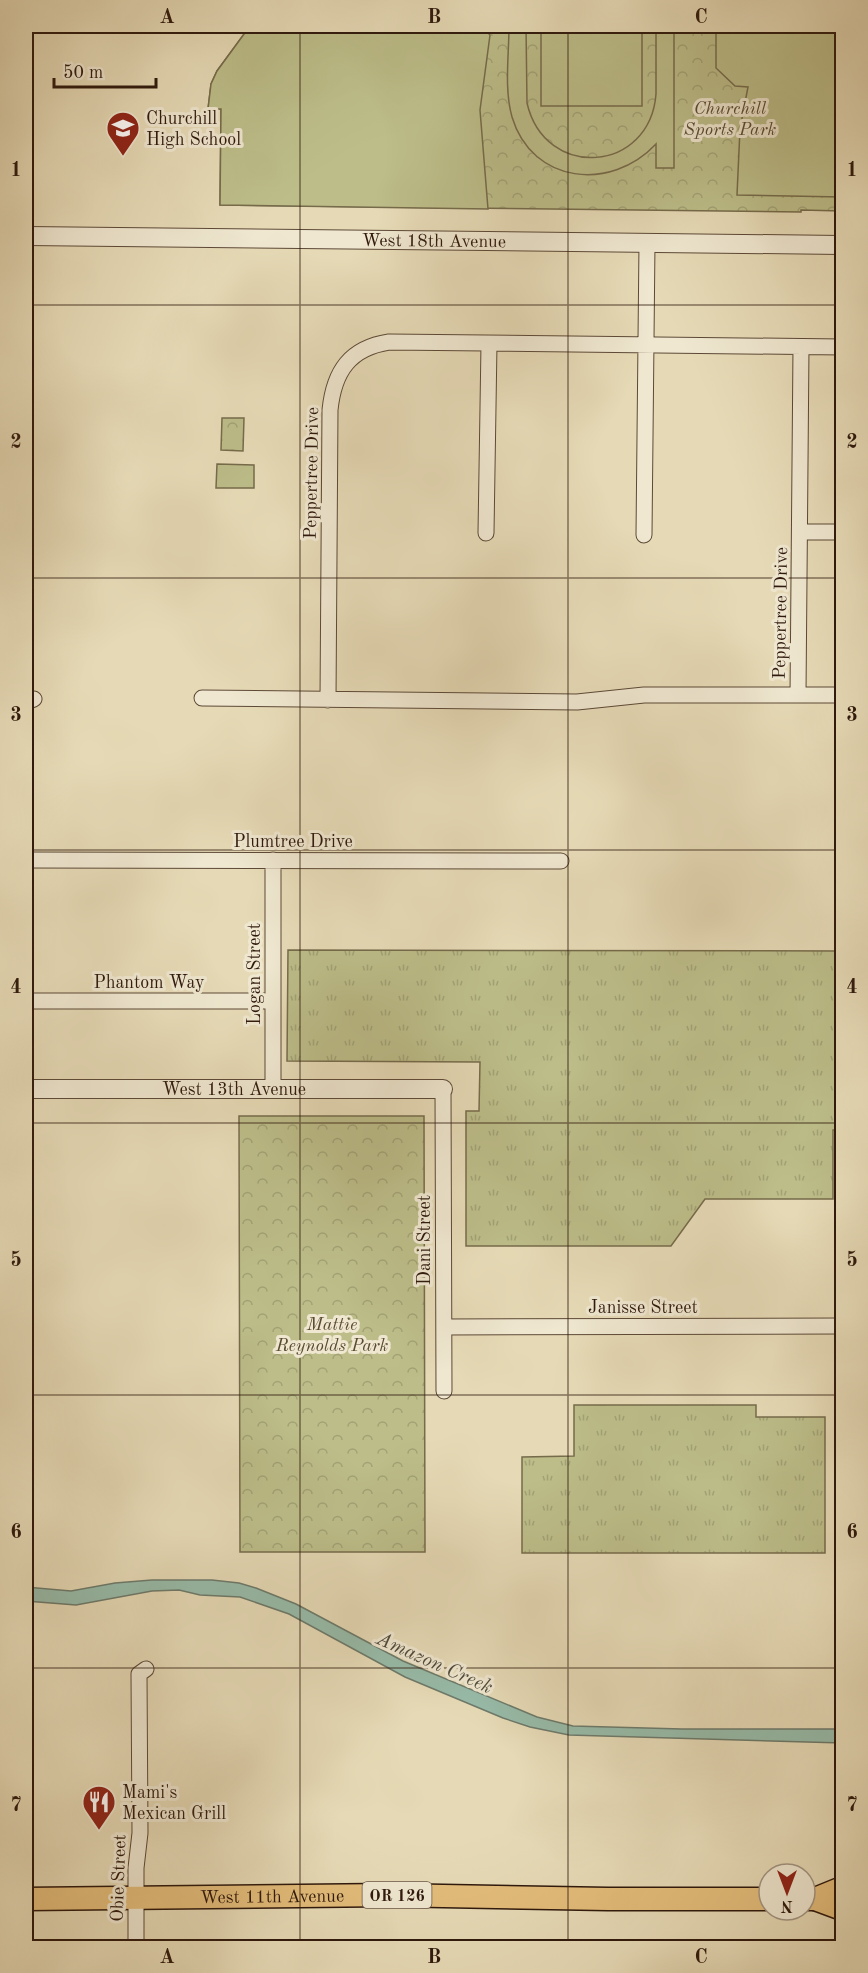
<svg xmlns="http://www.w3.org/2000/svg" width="868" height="1973" viewBox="0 0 868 1973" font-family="'Old Standard TT',serif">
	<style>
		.grass { fill: url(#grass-tufts); stroke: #766b4b; stroke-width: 1.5 }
		.forest { fill: url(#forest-crowns); stroke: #766b4b; stroke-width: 1.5 }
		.pitch { fill: #bcbd89; stroke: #766b4b; stroke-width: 1.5 }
		.water { fill: #97bba9; stroke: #6d7a6b; stroke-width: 1.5 }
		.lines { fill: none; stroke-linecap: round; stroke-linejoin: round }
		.minor-casing { stroke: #5d4937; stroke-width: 17 }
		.tertiary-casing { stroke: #5d4937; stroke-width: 20 }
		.primary-casing { stroke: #2f190d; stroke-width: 25 }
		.minor { stroke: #efe7d0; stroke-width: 15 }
		.tertiary { stroke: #efe7d0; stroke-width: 18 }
		.primary { stroke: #e3bd7b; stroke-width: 22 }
		.grid { fill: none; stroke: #2f190d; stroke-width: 1.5; stroke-opacity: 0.55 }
		.labels { text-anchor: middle; stroke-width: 6; stroke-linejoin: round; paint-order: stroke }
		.shield { fill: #efe7d0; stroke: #695748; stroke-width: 1.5 }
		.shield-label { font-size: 16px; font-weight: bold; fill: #2f190d }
		.park-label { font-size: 18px; font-style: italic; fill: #594a32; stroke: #efe7d0 }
		.poi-label { font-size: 18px; fill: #2f190d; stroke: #efe7d0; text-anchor: start }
		.street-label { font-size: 18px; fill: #2f190d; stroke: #efe7d0 }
		.water-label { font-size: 20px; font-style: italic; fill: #4e4a3c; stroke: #efe7d0 }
		.neatline { fill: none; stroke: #2f190d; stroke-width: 2 }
		.grid-label { font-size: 20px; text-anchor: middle; font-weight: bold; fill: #2f190d }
	</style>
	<defs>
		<pattern id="grass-tufts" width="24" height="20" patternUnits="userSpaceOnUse" patternTransform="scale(1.5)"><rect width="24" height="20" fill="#bcbd89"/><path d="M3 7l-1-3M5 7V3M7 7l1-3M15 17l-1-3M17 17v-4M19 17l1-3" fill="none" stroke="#a2a275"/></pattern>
		<pattern id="forest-crowns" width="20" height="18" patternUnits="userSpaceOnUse" patternTransform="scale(1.5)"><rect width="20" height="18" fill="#bcbd89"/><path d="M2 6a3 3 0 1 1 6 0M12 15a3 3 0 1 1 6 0" fill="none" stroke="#a2a275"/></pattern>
	</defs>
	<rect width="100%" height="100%" fill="#e6dab6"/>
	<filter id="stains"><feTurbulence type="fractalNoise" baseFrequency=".00333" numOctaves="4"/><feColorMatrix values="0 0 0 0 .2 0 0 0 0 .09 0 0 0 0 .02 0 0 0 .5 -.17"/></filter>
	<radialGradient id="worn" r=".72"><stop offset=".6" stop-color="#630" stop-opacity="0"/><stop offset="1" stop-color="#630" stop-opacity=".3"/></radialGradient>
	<path class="grass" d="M288 950 842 951V1130H833V1199H705L671 1246H466V1111H479L480 1062 287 1061Z
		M574 1405H756V1417H825V1553H522V1457L574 1456Z"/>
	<path class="forest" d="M352 26H842V211L801 210V212L220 205 221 109H208L211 84 217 71 247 30 351 32Z
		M222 418H244L243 451 221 450Z
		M239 1116H424L425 1552H240Z"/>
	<path class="pitch" d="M352 26H482L490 35 480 110 488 209 220 205 221 109H208L211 84 217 71 247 30 351 32Z
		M509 26H526L527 103C545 181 650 173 656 94V26H674V168H656V144C611 192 532 184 512 117 504 89 509 55 509 26Z
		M541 26H642V106H541Z
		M716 26H842V197L737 195 740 129 748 87 735 86 716 68Z
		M217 464 254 465V488H216Z"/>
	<path class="water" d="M152 1580H212L239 1583 256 1588 296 1604 403 1661 537 1717 573 1726 682 1729H842V1743L569 1735 530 1727 503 1718 405 1677 289 1614 240 1597 200 1595 179 1590 152 1591 76 1605 26 1601V1587L71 1591 115 1583Z"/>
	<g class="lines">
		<g class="minor-casing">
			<path id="minor" d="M800 532H842
				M486 533 489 344
				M644 535 647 243
				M798 695 801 347
				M202 698 577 702 644 695H842
				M328 700 330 410C334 371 350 348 389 342L842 347
				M26 702 34 699
				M26 860 561 861
				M273 860V1089
				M26 1001H273
				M443 1089 444 1391
				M444 1327 842 1326
				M136 1948V1868L140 1833 139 1674 146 1669"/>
		</g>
		<g class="tertiary-casing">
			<g id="tertiary">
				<path id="s1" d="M26 236 842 245"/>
				<path id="s2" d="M26 1089H443"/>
			</g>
		</g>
		<g class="primary-casing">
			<g id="primary">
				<path id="s3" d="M26 1899 390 1895 608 1899H769"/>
				<path d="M805 1899H815L842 1888"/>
				<path d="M815 1899 842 1909"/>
			</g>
		</g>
		<use href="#minor" class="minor"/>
		<use href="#tertiary" class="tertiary"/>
		<use href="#primary" class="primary"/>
	</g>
	<path class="grid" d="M300 26V1948M568 26V1948M26 305H842M26 578H842M26 850H842M26 1123H842M26 1395H842M26 1668H842"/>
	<defs>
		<g id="school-pin" transform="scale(1.725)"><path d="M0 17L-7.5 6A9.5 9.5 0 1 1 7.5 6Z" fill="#8f2418" stroke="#efe7d0"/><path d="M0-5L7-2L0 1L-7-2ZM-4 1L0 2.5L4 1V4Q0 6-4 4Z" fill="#fff"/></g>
		<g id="restaurant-pin" transform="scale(1.725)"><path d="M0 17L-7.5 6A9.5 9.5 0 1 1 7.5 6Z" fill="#8f2418" stroke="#efe7d0"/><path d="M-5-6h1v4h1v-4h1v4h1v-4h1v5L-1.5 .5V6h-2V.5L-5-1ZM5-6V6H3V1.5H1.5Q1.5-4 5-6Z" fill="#fff"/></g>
	</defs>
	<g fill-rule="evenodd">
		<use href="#school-pin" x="123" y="128"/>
		<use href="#restaurant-pin" x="99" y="1802"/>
	</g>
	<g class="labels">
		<rect class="shield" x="362.5" y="1882" width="69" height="26" rx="4.5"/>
		<g class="shield-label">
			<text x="397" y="1901">OR 126</text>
		</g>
		<g class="park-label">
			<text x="730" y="114">Churchill<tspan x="730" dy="21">Sports Park</tspan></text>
			<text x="332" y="1330">Mattie<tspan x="332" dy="21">Reynolds Park</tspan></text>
		</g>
		<g class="poi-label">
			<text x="146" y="124">Churchill<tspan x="146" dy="21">High School</tspan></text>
			<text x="122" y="1798">Mami's<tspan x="122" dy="21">Mexican Grill</tspan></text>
		</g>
		<g class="street-label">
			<text dy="6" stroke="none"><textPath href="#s1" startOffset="408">West 18th Avenue</textPath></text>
			<text transform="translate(311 473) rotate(-89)" y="6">Peppertree Drive</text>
			<text transform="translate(780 613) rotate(-89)" y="6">Peppertree Drive</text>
			<text x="293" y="847">Plumtree Drive</text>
			<text transform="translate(254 974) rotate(-90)" y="6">Logan Street</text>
			<text x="149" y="988">Phantom Way</text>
			<text dy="6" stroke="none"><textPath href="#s2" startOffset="208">West 13th Avenue</textPath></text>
			<text transform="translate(424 1240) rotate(-90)" y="6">Dani Street</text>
			<text x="643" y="1313">Janisse Street</text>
			<text transform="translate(118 1878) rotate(-88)" y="6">Obie Street</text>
			<text dy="6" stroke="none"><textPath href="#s3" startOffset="246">West 11th Avenue</textPath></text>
		</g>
		<g class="water-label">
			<text transform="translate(435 1662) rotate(24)" y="7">Amazon Creek</text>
		</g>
	</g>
	<rect width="868" height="1973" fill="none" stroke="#e6dab6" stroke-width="66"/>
	<g transform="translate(787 1892) rotate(180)"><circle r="28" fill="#efe7d0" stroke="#a29582" stroke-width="1.5"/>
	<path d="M0-4.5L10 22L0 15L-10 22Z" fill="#8f2418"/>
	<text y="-9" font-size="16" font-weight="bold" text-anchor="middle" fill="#2f190d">N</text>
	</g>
	<path d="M54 78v9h102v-9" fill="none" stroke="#2f190d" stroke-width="3"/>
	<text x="63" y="78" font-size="18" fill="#2f190d" stroke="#efe7d0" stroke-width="4.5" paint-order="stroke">50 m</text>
	<rect x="33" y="33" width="802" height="1907" class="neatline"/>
	<g class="grid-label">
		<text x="167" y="23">A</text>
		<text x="434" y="23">B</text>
		<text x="701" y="23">C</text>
		<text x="16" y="176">1</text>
		<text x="852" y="176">1</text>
		<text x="16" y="448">2</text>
		<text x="852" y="448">2</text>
		<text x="16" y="721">3</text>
		<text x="852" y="721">3</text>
		<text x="16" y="993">4</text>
		<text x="852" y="993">4</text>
		<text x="16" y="1266">5</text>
		<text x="852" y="1266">5</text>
		<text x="16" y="1538">6</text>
		<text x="852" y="1538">6</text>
		<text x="16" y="1811">7</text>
		<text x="852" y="1811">7</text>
		<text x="167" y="1963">A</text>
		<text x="434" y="1963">B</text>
		<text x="701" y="1963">C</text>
	</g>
	<rect width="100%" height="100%" filter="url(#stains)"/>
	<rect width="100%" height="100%" fill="url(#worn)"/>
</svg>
